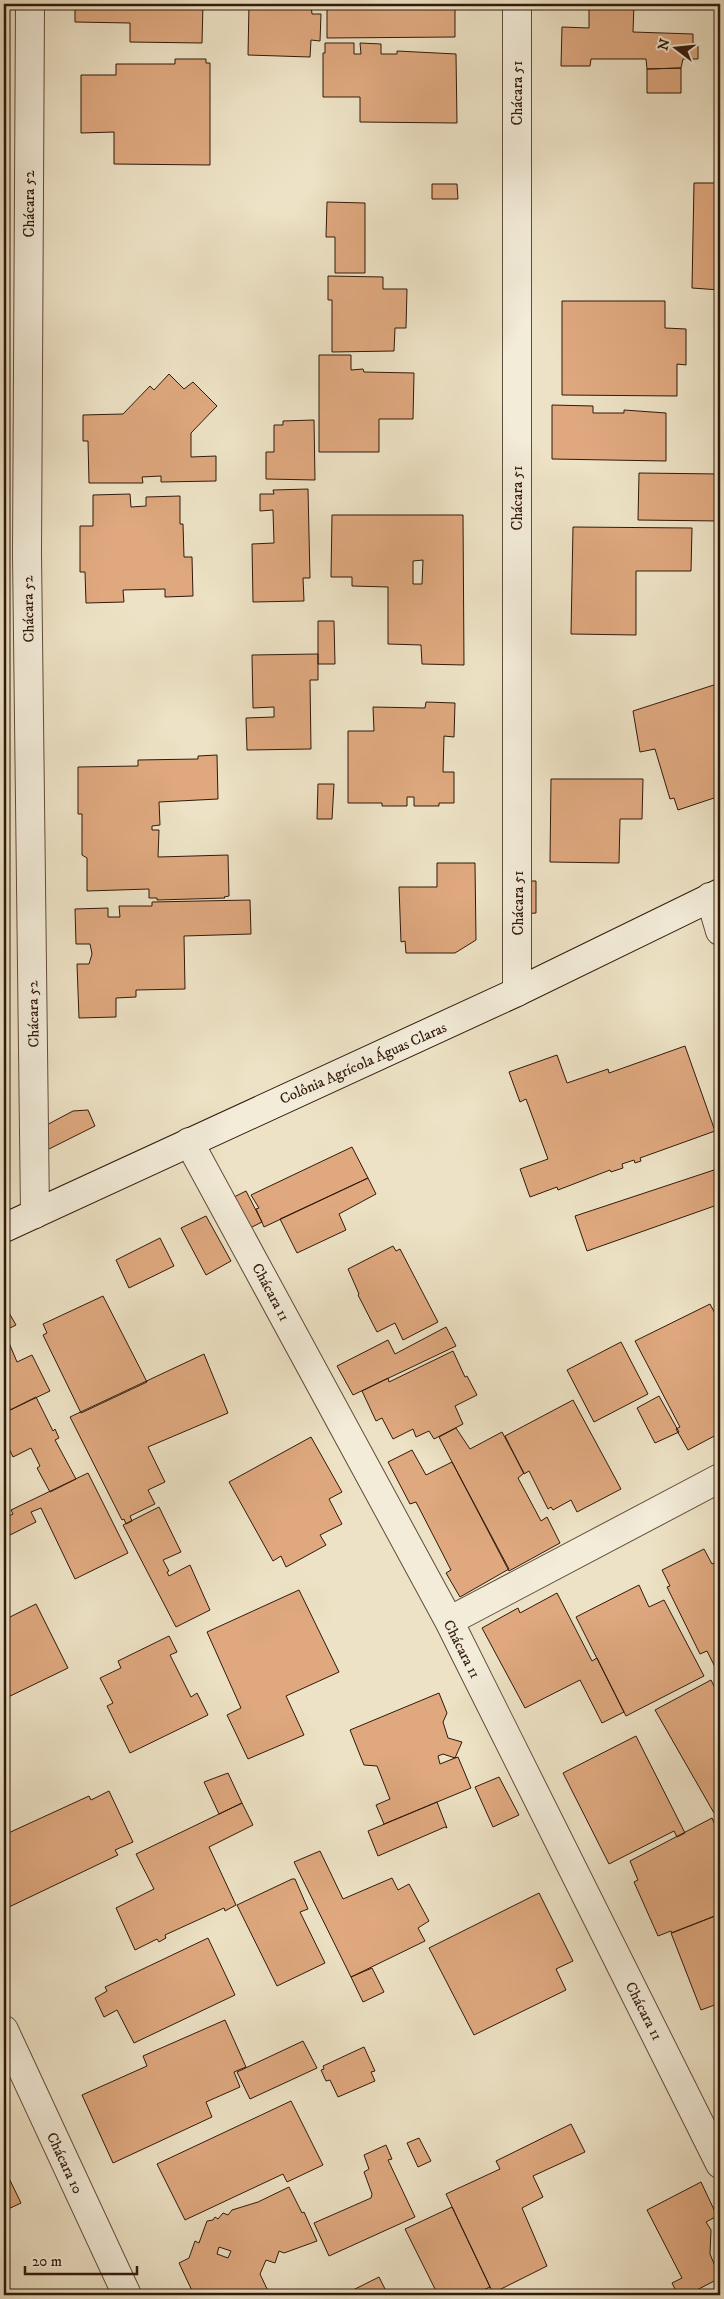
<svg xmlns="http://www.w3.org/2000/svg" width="724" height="2299" viewBox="0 0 724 2299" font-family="'IM FELL DW Pica',serif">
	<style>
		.building { fill: #dfa87f; stroke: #311a0b; fill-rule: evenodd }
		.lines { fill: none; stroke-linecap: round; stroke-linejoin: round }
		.minor-casing { stroke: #604c3a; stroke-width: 30 }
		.secondary-casing { stroke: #311a0b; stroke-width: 30 }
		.minor { stroke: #f3ecd9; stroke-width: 28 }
		.secondary { stroke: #f3ecd9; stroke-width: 28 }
		.labels { text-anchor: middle; stroke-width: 4.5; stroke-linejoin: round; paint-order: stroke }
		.street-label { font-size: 15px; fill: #311a0b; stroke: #f3ecd9 }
	</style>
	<rect width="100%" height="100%" fill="#ede2c5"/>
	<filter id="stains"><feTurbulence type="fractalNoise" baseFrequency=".004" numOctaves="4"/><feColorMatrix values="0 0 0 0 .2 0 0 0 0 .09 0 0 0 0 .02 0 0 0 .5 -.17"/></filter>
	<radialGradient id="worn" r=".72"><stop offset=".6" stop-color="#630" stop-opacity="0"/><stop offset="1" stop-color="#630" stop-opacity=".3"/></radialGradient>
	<path class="building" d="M75 4H203L202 43 130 42V23L75 22Z
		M249 4 311 5 312 14H321L320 41 311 40 310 57 248 55Z
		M327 4 455 5V37L327 38Z
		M589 4H634L633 32 693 34V46H698V59H683L681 68 647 69 646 59H591L590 66H561L562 27 589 28Z
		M325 43H354V54H361L360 43 381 44V54H397V51L456 54 457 123 360 122V97H323V53H325Z
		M175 59H206V63H210V165L114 164V132L81 133V75H116V64H175Z
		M681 68V93H647V69Z
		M694 183H720V290L692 288Z
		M432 184H457L458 199H432Z
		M327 202 365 203V273H335V237H326Z
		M328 276 383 277V289H407L406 328H395L394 351 332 352V300H328Z
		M562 301H665V328L686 329V365L677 364V396L562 395Z
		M319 355H351V370L363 369 364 372 414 373 413 419H379V452H319Z
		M169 374 184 389 193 382 217 406 191 433V457L216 456V481L161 482V476L142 477 143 483H89L88 441H83V415L123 414 150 386 154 390Z
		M552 405 593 406V413H624V410L666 413V461L552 459Z
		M314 420 315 480 266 479V452H274V425H283V421Z
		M639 473 720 474V521L638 520Z
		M308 489 310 578H303L304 601 253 602 252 544 274 543 273 510 260 511V494H274L273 490Z
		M130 494 131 507 146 506V497L180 496V524H183L184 557H192L193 596 165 597V589L123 590 124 602 86 603 85 572H80V526H93V495Z
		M332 515H463L464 665 422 664 421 645 388 644V587L352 586V577H331ZM423 560 422 584H413V561Z
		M573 527 692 528 691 571H636V635L571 634Z
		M318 621H334L335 664H318Z
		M318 654V680H310L311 749 247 750 246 718 274 717V707L253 708 252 655Z
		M720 683V796L678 810 674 798 670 799 655 749 640 752 633 711Z
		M426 702 455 703 454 737 444 736 443 772H454V803H439V806H414V797H407V806H382V803H348V731H374L373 707 425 708Z
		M217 755 218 799 159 802 160 825 152 826V830H159L158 857 228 855 229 896 224 897 225 898 157 900V898H149V889L87 891V858L82 855V814H78V767L138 766V760L198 759V756Z
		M551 779H643L642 819H620L619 863 550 862Z
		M318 784H334L332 819H317Z
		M437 863H475L476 940 455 953H406L405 941 401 942 399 887H437Z
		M521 881H536V913L521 914Z
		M250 900 251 934 184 936 185 989 136 990V997L116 998V1017L79 1018 77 964H89L92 954 90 944H76L75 909 108 908V917H120L119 906H152V902Z
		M685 1046 715 1131 640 1158 641 1161 635 1163 634 1160 622 1164 623 1168 611 1172 610 1170 558 1190 557 1187 530 1197 520 1169 548 1159 526 1099 520 1102 509 1072 557 1055 567 1083 608 1069 609 1073Z
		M88 1110 95 1126 49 1149 39 1129 73 1111Z
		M352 1147 368 1178 264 1227 256 1209 259 1208 251 1195Z
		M714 1170 720 1189V1204L587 1251 575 1216Z
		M368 1178 376 1194 339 1214 346 1230 297 1253 280 1219Z
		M246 1191 262 1222 242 1232 234 1197Z
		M206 1216 231 1261 206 1275 181 1228Z
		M160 1238 174 1266 129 1288 116 1260Z
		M393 1246 396 1251 400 1249 438 1322 403 1340 395 1323 377 1332 358 1295 359 1294 348 1269Z
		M103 1296 147 1382 81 1413 43 1335 47 1333 43 1324Z
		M710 1304 720 1323V1433L688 1450 676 1429 680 1427 635 1341Z
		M8 1311 16 1325 4 1331 17 1362 32 1355 50 1391 4 1413V1313Z
		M446 1327 456 1346 353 1395 337 1366 388 1340 395 1354Z
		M621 1342 648 1394 594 1422 567 1370Z
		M453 1351 465 1377 467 1376 477 1395 455 1406 463 1424 434 1439 429 1431 416 1437 413 1429 393 1439 382 1418 376 1421 362 1391 388 1378 389 1382Z
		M204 1354 228 1413 148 1447 165 1482 148 1490 155 1504 130 1516 132 1521 126 1524 124 1519 122 1520 70 1417Z
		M659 1396 679 1432 655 1443 637 1408Z
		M36 1397 53 1431 55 1429 59 1438 55 1440 76 1479 50 1492 37 1468 40 1466 31 1448 13 1457 4 1438V1413Z
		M573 1400 621 1489 577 1512 571 1500 553 1510 551 1507 548 1509 529 1471 524 1474 505 1436Z
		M456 1428 470 1449 502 1432 524 1473 518 1478 541 1521 547 1517 560 1543 509 1571 439 1437Z
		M311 1437 342 1492 329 1499 342 1524 320 1535 326 1545 286 1567 281 1556 273 1561 229 1482Z
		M412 1450 426 1475 452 1462 509 1569 460 1597 446 1573 451 1570 416 1502 410 1504 388 1462Z
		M88 1473 128 1553 75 1579 41 1508 31 1512 36 1522 4 1538V1518L13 1514 11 1510Z
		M159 1507 181 1552 163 1560 169 1571 167 1572 169 1576 190 1565 210 1610 176 1627 123 1525Z
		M704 1549 712 1564 720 1560V1677L707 1651 700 1654 667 1587 670 1586 662 1570Z
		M639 1585 649 1607 664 1600 704 1676 626 1716 576 1617Z
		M299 1590 339 1672 286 1696 304 1735 248 1759 227 1715 241 1708 207 1632Z
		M557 1593 592 1661 597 1658 624 1712 602 1723 580 1680 525 1708 482 1628 518 1608 520 1613Z
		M36 1604 68 1668 4 1699V1620Z
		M169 1636 177 1652 170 1655 191 1697 197 1693 208 1715 130 1753 107 1706 113 1703 100 1678 121 1668 118 1661Z
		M711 1680 720 1698V1810L714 1813 655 1710Z
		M439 1693 447 1713 443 1722 448 1738 462 1742 455 1758 458 1757 471 1788 384 1824 376 1805 390 1799 377 1766 364 1765 350 1730ZM443 1754 455 1758 440 1764 438 1756Z
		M636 1736 685 1833 677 1837 674 1831 609 1864 563 1773Z
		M228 1773 242 1803 219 1814 204 1782Z
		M499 1777 519 1815 493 1827 475 1787Z
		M109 1791 133 1842 115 1850 118 1855 9 1907 4 1897V1835L89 1796 91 1800Z
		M437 1802 447 1828 445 1827 378 1856 368 1831Z
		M242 1803 253 1825 209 1847 236 1905 225 1911 224 1908 165 1935 166 1938 159 1942 157 1939 135 1950 116 1908 154 1889 136 1854Z
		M712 1818 720 1837V1914L672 1933 671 1931 658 1936 634 1882 638 1880 630 1861Z
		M320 1851 343 1899 392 1878 398 1890 409 1884 429 1921 418 1928 425 1941 351 1977 294 1862Z
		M292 1879H295L308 1909 300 1912 325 1963 277 1986 237 1905Z
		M539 1893 573 1961 556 1969 566 1990 474 2035 429 1948Z
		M720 1914V2003L701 2010 671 1933Z
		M208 1938 235 1995 134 2043 117 2010 104 2017 95 1998 107 1991 105 1987Z
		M372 1968 384 1992 363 2002 351 1977Z
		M225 2020 246 2067 234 2072 240 2087 206 2102 212 2117 113 2163 82 2095 147 2066 143 2056Z
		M303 2041 317 2068 250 2099 237 2072Z
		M364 2047 375 2071 371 2072 375 2081 338 2097 330 2080 326 2081 321 2070 324 2069 323 2066Z
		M291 2101 323 2165 287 2182 283 2174 185 2220 157 2164Z
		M571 2124 585 2152 533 2176 543 2197 522 2208 547 2266 493 2293 446 2194 500 2169 496 2161Z
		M419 2138 431 2161 418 2167 407 2143Z
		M386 2145 392 2159 388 2160 415 2217 329 2256 314 2223 371 2198 372 2194 364 2172 369 2169 364 2155Z
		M4 2168 21 2203 4 2211Z
		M701 2182 717 2216 706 2222 711 2230 710 2254 720 2278 687 2295H678L672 2283 682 2278 647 2210Z
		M289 2187 302 2213 304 2212 317 2241 284 2253 279 2251 275 2263 266 2260 260 2274 268 2291 259 2295H194L179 2263 189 2258 195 2241 199 2243 207 2221 213 2220 215 2217 218 2219 223 2213 228 2215 232 2210 258 2202ZM219 2247 231 2251 228 2258 217 2254Z
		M452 2207 490 2287 472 2295H438L405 2229Z
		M379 2277 388 2295H343Z"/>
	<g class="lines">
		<g class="minor-casing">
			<path id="minor" d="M30 4 27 554 35 1214
				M517 4V992
				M710 897 720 931
				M189 1142 449 1621 720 2164
				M449 1621 720 1478
				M4 2030 127 2295"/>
		</g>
		<g class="secondary-casing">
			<path id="secondary" d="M4 1228 517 992 720 893"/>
		</g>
		<use href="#minor" class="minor"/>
		<use href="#secondary" class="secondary"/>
	</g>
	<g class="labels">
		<g class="street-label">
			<text transform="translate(517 93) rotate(-90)" y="5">Chácara 51</text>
			<text transform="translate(29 204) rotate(-90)" y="5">Chácara 52</text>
			<text transform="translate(517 498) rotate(-90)" y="5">Chácara 51</text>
			<text transform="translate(28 609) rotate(-91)" y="5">Chácara 52</text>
			<text transform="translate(518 903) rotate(-90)" y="5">Chácara 51</text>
			<text transform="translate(33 1014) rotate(-91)" y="5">Chácara 52</text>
			<text transform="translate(363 1063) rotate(-24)" y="5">Colônia Agrícola Águas Claras</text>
			<text transform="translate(271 1292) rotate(62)" y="5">Chácara 11</text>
			<text transform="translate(462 1649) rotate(63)" y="5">Chácara 11</text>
			<text transform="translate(644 2011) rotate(63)" y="5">Chácara 11</text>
			<text transform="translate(65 2163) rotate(65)" y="5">Chácara 10</text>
		</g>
	</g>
	<rect width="724" height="2299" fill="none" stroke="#ede2c5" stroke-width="20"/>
	<rect x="5" y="5" width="714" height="2289" fill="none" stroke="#311a0b" stroke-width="2.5"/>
	<rect x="10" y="10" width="704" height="2279" fill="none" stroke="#311a0b"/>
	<g transform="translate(676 48) rotate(286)" stroke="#f3ecd9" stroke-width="4" paint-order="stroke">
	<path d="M0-4L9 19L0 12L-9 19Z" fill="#311a0b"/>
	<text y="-8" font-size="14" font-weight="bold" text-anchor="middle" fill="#311a0b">N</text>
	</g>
	<path d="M25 2266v8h112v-8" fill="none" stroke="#311a0b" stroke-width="2.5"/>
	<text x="32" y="2266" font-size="15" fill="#311a0b" stroke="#f3ecd9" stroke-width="4" paint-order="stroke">20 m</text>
	<rect width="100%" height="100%" filter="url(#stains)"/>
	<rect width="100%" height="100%" fill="url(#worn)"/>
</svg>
